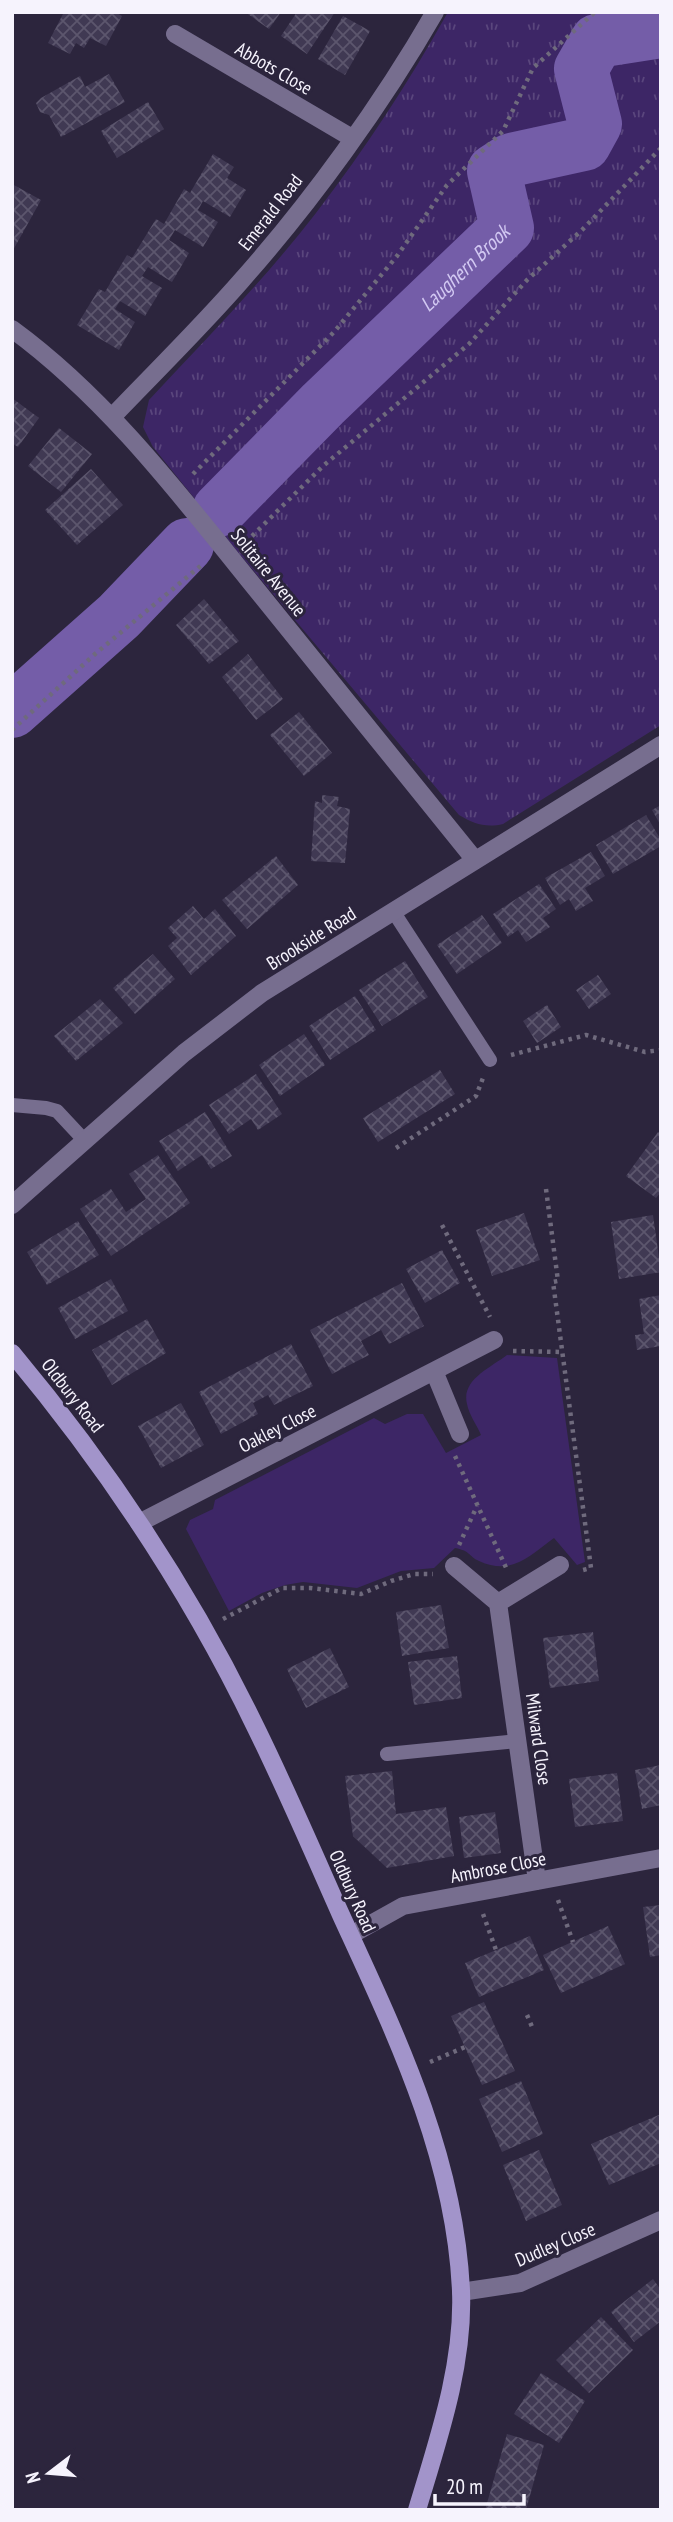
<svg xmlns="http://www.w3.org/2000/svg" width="673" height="2522" viewBox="0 0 673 2522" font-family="'PT Sans Narrow',sans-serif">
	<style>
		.grass { fill: #3d2666 }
		.park { fill: url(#park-tufts) }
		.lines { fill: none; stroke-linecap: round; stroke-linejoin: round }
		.river { stroke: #745da8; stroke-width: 54 }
		.building { fill: url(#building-cross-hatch) }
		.path { stroke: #6f6a7d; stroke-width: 4.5; stroke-dasharray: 3.5 5; stroke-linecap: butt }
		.lane { stroke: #776e8f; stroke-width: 14 }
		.street { stroke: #776e8f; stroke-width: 18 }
		.secondary { stroke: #a294ca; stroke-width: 18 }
		.labels { text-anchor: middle; stroke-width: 6; stroke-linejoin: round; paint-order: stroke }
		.street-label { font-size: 19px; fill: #f6f3fd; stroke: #2c253d }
		.water-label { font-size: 21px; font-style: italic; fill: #d2c8f2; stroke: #2c253d }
	</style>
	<defs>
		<pattern id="park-tufts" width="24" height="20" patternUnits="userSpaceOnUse" patternTransform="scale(1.75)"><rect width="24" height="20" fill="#3d2666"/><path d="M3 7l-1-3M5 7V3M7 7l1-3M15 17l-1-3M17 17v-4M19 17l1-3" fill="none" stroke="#5a467d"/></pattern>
		<pattern id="building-cross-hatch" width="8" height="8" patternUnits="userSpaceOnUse" patternTransform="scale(1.75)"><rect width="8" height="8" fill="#403953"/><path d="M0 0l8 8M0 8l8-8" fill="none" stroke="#5c566d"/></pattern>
	</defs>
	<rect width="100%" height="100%" fill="#2c253d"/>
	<path class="grass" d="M507 1355 557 1358 585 1562 577 1565 554 1538C529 1556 512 1576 479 1561 468 1556 471 1551 455 1548L434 1568 401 1571 357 1588 303 1582 285 1585 262 1593 229 1611 186 1529 190 1520 213 1509 215 1500 374 1418 385 1424 407 1414H423L446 1453 481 1435C477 1425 469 1415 467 1404 461 1380 490 1368 507 1355Z"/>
	<path class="park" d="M448 12H661V725L503 824C486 828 474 824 459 815L237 551 153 447 143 427 149 400C206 339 265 279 316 213 365 149 409 82 448 12Z"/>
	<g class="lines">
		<g class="river">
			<path id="s1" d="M219 510 323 404 507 228 494 171 511 160 584 144 595 124 581 69 597 41 661 31"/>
			<path d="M12 711 119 616 187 545"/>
		</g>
	</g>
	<path class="building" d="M64 12H115L122 16 106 46 90 38 84 48 76 43 70 54 48 43Z
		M245 12H281L269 29Z
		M297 12H335L307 54 281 36Z
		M343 16 370 31 345 75 318 59Z
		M109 74 125 102 61 137 49 115 40 112 36 103 41 98 80 76 85 87Z
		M148 102 164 129 117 158 101 131Z
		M213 154 234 167 227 178 246 190 230 217 203 201 198 210 218 222 203 247 175 230 169 240 189 253 172 282 148 267 142 276 162 288 145 316 120 301 115 309 135 322 119 350 77 325 99 289 105 292 127 255 132 258 156 219 164 224 184 189 190 193Z
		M12 184 41 200 12 252Z
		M12 398 39 418 18 447 12 443Z
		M59 428 92 454 61 492 28 466Z
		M91 469 123 505 77 545 45 510Z
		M204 599 239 641 209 664 176 625Z
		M248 654 283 699 256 720 222 677Z
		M299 712 332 753 304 776 270 735Z
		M322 795 339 797 337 806 350 809 345 863 311 861 315 801 322 803Z
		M661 805V826L652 810Z
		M646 815 661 840V846L613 874 596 845Z
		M591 852 605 876 585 888 593 901 576 911 569 899 560 905 545 878Z
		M276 856 298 885 247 929 222 900Z
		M539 884 556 909 543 918 550 927 526 942 518 930 508 937 493 914Z
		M193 906 204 919 215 909 236 936 191 975 168 946 177 938 168 928Z
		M482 915 502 943 457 974 437 945Z
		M153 954 175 979 135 1014 113 988Z
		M405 961 428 997 382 1026 359 990Z
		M598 975 611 994 589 1009 576 990Z
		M355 996 376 1030 330 1060 309 1026Z
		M100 999 123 1023 76 1061 54 1036Z
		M547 1005 561 1027 537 1043 523 1021Z
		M304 1034 325 1065 280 1096 259 1065Z
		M440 1070 455 1094 378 1142 363 1118Z
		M256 1074 282 1114 258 1130 251 1119 229 1134 209 1105Z
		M205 1112 232 1156 211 1169 202 1155 178 1171 159 1141Z
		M658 1132 661 1134V1192L656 1198 626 1176Z
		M158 1155 190 1203 111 1256 80 1209 111 1189 126 1212 146 1199 129 1174Z
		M524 1213 540 1260 492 1276 476 1230Z
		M653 1215 661 1272 619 1279 611 1222Z
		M78 1221 99 1255 47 1285 27 1252Z
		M442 1250 460 1283 425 1303 406 1269Z
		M111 1279 128 1311 75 1339 58 1308Z
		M402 1283 424 1326 389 1344 381 1330 361 1341 369 1355 332 1374 310 1330Z
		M661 1295V1346L637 1350 635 1335 644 1334 639 1299Z
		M147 1319 166 1353 112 1385 92 1350Z
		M291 1344 313 1386 274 1405 268 1395 253 1403 258 1414 221 1434 199 1392Z
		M181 1403 204 1445 161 1468 138 1426Z
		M441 1605 449 1648 402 1656 396 1612Z
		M593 1632 599 1681 550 1688 543 1638Z
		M330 1648 349 1687 306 1708 287 1669Z
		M457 1656 462 1698 414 1705 408 1662Z
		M661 1765V1805L642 1809 635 1770Z
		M392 1771 396 1814 446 1807 454 1856 387 1868 353 1836 345 1776Z
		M617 1773 623 1821 575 1827 569 1779Z
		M495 1812 501 1853 464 1858 459 1817Z
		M661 1905V1955L650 1957 643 1907Z
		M608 1926 625 1964 561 1993 543 1955Z
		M530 1936 544 1970 479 1997 465 1963Z
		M484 2002 515 2071 482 2085 451 2016Z
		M521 2081 543 2134 502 2152 479 2099Z
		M661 2114V2163L609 2185 591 2144Z
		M539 2150 562 2205 526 2221 503 2165Z
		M653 2279 661 2290V2321L634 2342 611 2312Z
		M601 2317 633 2350 589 2393 556 2360Z
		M541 2373 585 2401 559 2443 514 2414Z
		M507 2434 544 2445 526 2510H485Z"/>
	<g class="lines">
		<path class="path" d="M193 474 334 332 397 256 447 185 503 131 533 68 595 12
			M246 542 323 466 469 344 527 280 582 230 661 148
			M12 730 95 654 204 563
			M511 1055 586 1035 645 1052 661 1050
			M396 1148 476 1096 483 1078
			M546 1189 558 1281 553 1282 591 1568 583 1570
			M442 1225 490 1317
			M513 1351 563 1352
			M455 1456 508 1572
			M459 1545 477 1506
			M223 1619 282 1588H310L361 1594 391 1581 414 1574H433
			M558 1900 573 1942
			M483 1914 496 1950
			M527 2015 533 2029
			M430 2062 465 2047"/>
		<path class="lane" d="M393 911 490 1060
			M12 1105 46 1108 57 1111 85 1141
			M387 1754 518 1741"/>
		<path class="street" d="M175 34 352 138
			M12 329C105 397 177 491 248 579 324 673 399 766 475 860
			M112 417C155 372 200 328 241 281 312 201 382 104 435 12
			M12 1205 184 1053 262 993 661 745
			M434 1371 460 1434
			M139 1523 494 1340
			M454 1566 498 1603 537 1881
			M498 1603 560 1565
			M351 1935 403 1906 661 1858
			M461 2292 520 2283 661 2220"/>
		<path class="secondary" d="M12 1353C108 1468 191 1593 256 1728 286 1789 313 1852 341 1915 396 2035 455 2156 461 2291 464 2365 438 2440 417 2510"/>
	</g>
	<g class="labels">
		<g class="street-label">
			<text transform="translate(274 68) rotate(30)" y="7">Abbots Close</text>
			<text transform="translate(270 212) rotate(-52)" y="7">Emerald Road</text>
			<text transform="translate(269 572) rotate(51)" y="7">Solitaire Avenue</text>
			<text transform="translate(311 938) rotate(-32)" y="7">Brookside Road</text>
			<text transform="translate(73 1395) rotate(52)" y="7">Oldbury Road</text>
			<text transform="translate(277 1428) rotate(-27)" y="7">Oakley Close</text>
			<text transform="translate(539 1739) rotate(82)" y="7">Milward Close</text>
			<text transform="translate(498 1867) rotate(-11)" y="7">Ambrose Close</text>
			<text transform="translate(353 1891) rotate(66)" y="7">Oldbury Road</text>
			<text transform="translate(555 2244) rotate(-23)" y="7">Dudley Close</text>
		</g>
		<g class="water-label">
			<text dy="7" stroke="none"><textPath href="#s1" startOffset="345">Laughern Brook</textPath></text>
		</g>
	</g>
	<rect width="673" height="2522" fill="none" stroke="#f6f3fd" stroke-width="28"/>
	<g transform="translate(49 2473) rotate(254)" stroke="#2c253d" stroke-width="5" paint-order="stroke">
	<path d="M0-5L12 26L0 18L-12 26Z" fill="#f6f3fd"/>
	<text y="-10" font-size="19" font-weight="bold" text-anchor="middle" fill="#f6f3fd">N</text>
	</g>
	<path d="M435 2494v10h89v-10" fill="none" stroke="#f6f3fd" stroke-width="3.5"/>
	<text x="446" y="2494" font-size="21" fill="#f6f3fd" stroke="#2c253d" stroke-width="5" paint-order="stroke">20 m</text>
</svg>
